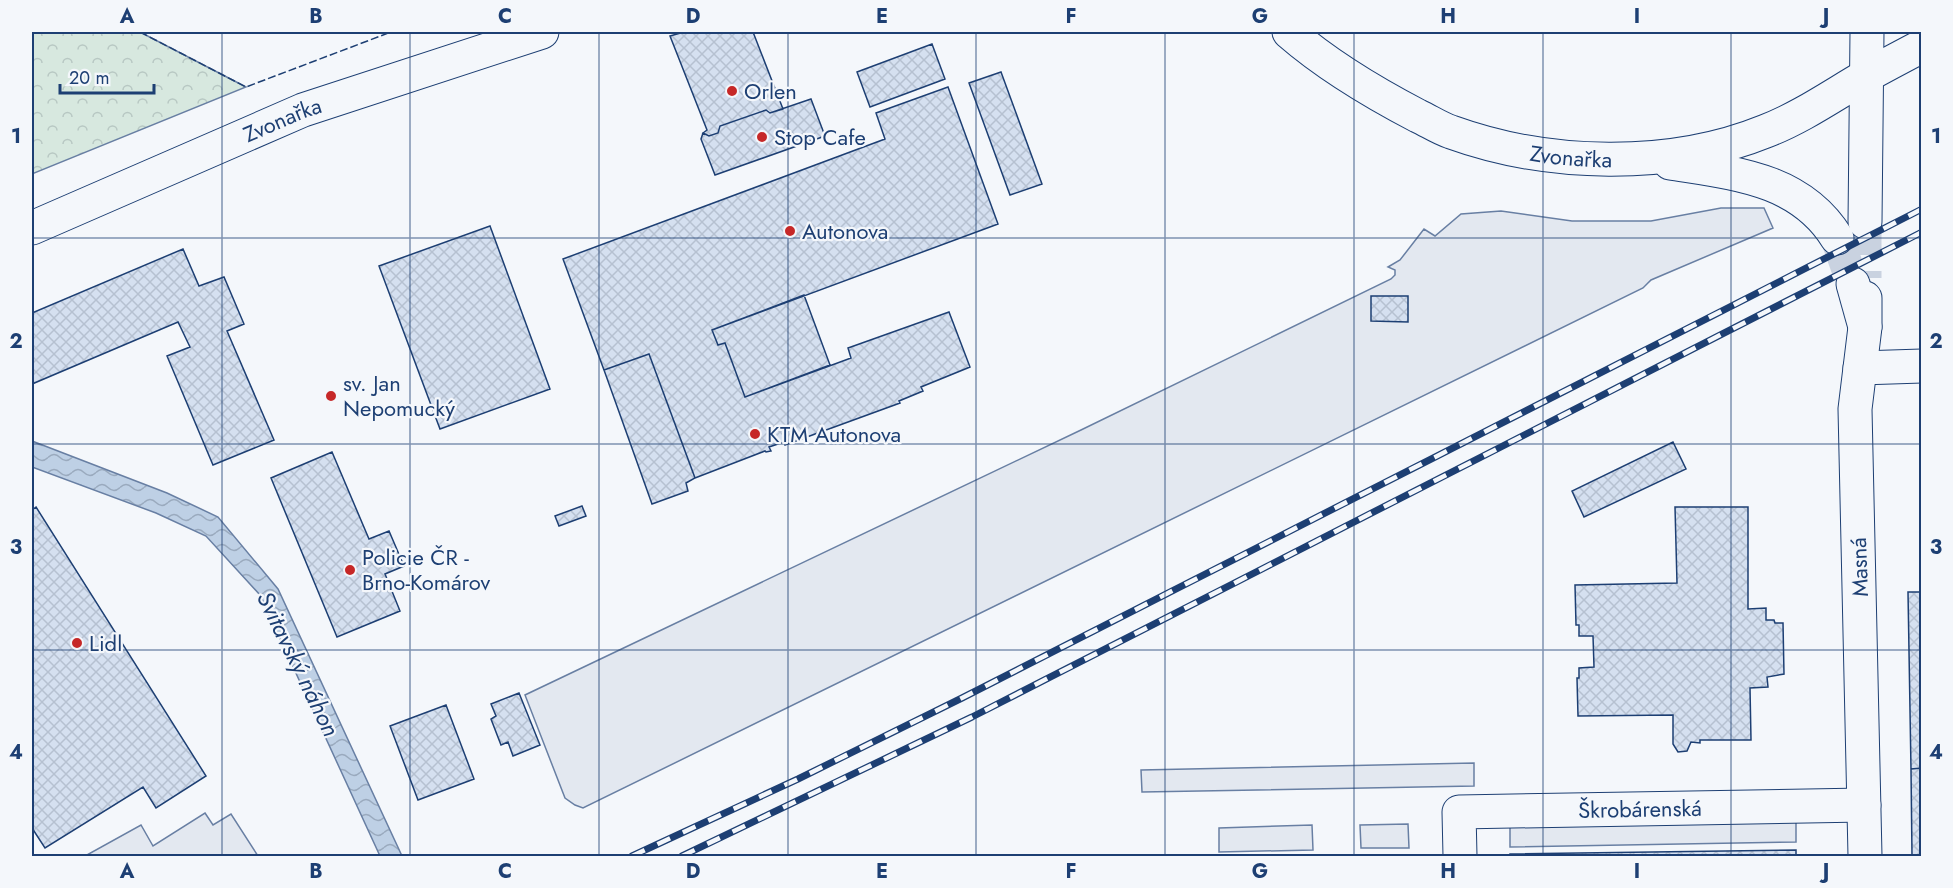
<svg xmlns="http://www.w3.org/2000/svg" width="1953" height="888" viewBox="0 0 1953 888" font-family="Jost,sans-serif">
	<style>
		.park { fill: url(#park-crowns); stroke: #687fa3; stroke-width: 1.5 }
		.parking { fill: #e3e8f0; stroke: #687fa3; stroke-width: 1.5 }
		.water { fill: url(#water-waves); stroke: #687fa3; stroke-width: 1.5 }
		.building { fill: url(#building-cross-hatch); stroke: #1d3f73; stroke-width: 1.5 }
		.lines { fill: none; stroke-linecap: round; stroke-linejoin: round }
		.minor-tunnel { stroke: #c9d2e0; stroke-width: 33; stroke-dasharray: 33 16; stroke-linecap: butt }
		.major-tunnel { stroke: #c9d2e0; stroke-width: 33; stroke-dasharray: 33 16; stroke-linecap: butt }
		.minor-casing { stroke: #1d3f73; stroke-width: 35 }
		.major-casing { stroke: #1d3f73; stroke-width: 35 }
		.minor { stroke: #f4f7fb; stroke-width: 33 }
		.major { stroke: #f4f7fb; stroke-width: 33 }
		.rail-casing { stroke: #1d3f73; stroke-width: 7 }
		.rail { stroke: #f4f7fb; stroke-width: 4.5; stroke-dasharray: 14; stroke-linecap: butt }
		.fence { stroke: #1d3f73; stroke-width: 1.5; stroke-dasharray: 8 3; stroke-linecap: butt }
		.grid { fill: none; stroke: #1d3f73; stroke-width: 1.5; stroke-opacity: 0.55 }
		.poi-dot { fill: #c62828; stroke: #f4f7fb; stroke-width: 2 }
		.labels { text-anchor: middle; stroke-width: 4.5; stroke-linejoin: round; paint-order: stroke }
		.poi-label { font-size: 22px; fill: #1d3f73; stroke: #f4f7fb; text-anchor: start }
		.street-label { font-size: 22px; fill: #1d3f73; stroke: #f4f7fb }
		.water-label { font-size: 24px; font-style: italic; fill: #1d3f73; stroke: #f4f7fb }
		.neatline { fill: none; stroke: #1d3f73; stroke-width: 2 }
		.grid-label { font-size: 20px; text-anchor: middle; font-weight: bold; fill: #1d3f73 }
	</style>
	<defs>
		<pattern id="park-crowns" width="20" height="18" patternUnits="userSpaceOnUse" patternTransform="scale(1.5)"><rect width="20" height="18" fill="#d7e8df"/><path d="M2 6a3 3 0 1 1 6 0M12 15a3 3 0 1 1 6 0" fill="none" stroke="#b8c8c3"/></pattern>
		<pattern id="water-waves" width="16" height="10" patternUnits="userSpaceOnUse" patternTransform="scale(1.5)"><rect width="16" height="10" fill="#bed0e5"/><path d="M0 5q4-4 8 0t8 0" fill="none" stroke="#9aaabe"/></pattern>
		<pattern id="building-cross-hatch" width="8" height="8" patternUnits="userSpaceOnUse" patternTransform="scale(1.5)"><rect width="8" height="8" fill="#d5e0f0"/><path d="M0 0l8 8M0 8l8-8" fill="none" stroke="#b6c1d1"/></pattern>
	</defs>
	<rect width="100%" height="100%" fill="#f4f7fb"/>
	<path class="park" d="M32 32H140L246 87 32 174Z"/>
	<path class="parking" d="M1721 208H1764L1773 228 1651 280 1643 288 583 808 575 805 565 798 525 695 1081 430 1391 279 1395 275V270L1388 267 1400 260 1424 229 1435 236 1461 214 1501 211 1572 221H1651Z
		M1474 763V786L1142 792 1141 770Z
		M205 813 213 825 231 814 258 856H85L141 825 153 846Z
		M1796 818V842L1510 847V823Z
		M1408 824 1409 848H1361L1360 825Z
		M1312 825 1313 850 1219 852V828Z"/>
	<path class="water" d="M32 441 167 493 218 517 278 589 402 856H380L260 595 206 536 156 513 32 467Z"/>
	<path class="building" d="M684 32H753L783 109 770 113 766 110 720 126 718 133 709 136 703 133 707 130 670 36Z
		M932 44 945 79 870 107 857 72Z
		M1001 72 1042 184 1010 195 969 83Z
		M948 87 998 224 712 330 718 345 725 343 745 397 851 358 848 348 949 312 970 367 921 387 923 391 899 401 900 403 785 445 784 442 769 447 771 451 766 452 765 451 695 478 649 354 604 370 563 259 885 139 876 113Z
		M811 99 825 136 715 175 701 139 703 133 709 136 718 133 720 126 766 110 770 113Z
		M490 226 550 389 440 429 379 266Z
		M183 249 199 286 224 277 244 324 227 331 274 440 213 465 167 356 190 347 178 322 32 384V313Z
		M804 295 830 365 745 397 725 343 718 345 712 330Z
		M1371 296H1408V322L1371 321Z
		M649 354 695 478 686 483 688 491 652 504 604 370Z
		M1673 442 1686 469 1584 517 1572 491Z
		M332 452 369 539 389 531 404 566 385 574 400 611 337 637 271 478Z
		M582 506 586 516 559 526 555 516Z
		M36 507 206 776 156 808 143 787 45 848 32 828V510Z
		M1675 507H1748V609L1766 608V620H1774L1775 623H1783L1784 674 1767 677 1768 687 1750 688 1751 740H1700V743L1691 742 1687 751 1678 752 1673 744V715L1578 716 1577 678H1579V668L1594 667 1593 636H1579V625H1576L1575 585 1677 583Z
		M1908 592H1922V768L1911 769Z
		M519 693 540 745 513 756 508 742 501 745 491 719 496 716 491 704Z
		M446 705 474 779 418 800 390 726Z
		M1922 768V856H1912L1911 769Z
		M1796 850V856H1510V854Z"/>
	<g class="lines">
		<path class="minor-tunnel" d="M1865 222V278"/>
		<path class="major-tunnel" d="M1837 238 1853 284"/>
		<g class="minor-casing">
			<g id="minor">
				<path d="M1865 222 1867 32"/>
				<path d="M1860 368 1922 366"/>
				<path id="s1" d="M1460 856 1459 812 1864 805"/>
				<path d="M1865 856 1855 409 1865 327V298"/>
			</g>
		</g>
		<g class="major-casing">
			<g id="major">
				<path id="s2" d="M1289 32C1328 66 1372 92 1418 116 1429 121 1439 128 1451 132 1548 167 1670 170 1766 131 1802 117 1833 95 1866 76 1884 66 1903 56 1922 46"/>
				<path d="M1670 163C1733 173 1800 178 1837 238"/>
				<path id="s3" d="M32 228 303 110 542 32"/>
				<path d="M1853 284 1865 327"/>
			</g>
		</g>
		<use href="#minor" class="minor"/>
		<use href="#major" class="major"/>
		<g class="rail-casing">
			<path id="rail" d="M632 856 798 779 962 698 1922 209
				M682 856 972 717 1922 232"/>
		</g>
		<use href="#rail" class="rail"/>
		<path class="fence" d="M140 32 246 87 391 32"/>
	</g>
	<path class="grid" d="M222 32V856M410 32V856M599 32V856M788 32V856M976 32V856M1165 32V856M1354 32V856M1543 32V856M1731 32V856M32 238H1922M32 444H1922M32 650H1922"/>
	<g class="poi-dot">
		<circle cx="732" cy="91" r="6"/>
		<circle cx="762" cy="137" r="6"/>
		<circle cx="790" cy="231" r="6"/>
		<circle cx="331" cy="396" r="6"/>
		<circle cx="755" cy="434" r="6"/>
		<circle cx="350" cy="570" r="6"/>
		<circle cx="77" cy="643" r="6"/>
	</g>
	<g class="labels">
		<g class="poi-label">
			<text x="744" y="99">Orlen</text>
			<text x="774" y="145">Stop Cafe</text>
			<text x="802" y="239">Autonova</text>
			<text x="343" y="391">sv. Jan<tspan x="343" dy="25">Nepomucký</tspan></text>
			<text x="767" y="442">KTM Autonova</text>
			<text x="362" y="565">Policie ČR -<tspan x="362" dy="25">Brno-Komárov</tspan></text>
			<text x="89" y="651">Lidl</text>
		</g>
		<g class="street-label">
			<text dy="8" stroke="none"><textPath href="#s3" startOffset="273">Zvonařka</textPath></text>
			<text dy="8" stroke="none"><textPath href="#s2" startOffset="314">Zvonařka</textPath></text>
			<text transform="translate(1859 567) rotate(-92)" y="8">Masná</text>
			<text dy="8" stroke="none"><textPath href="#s1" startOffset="225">Škrobárenská</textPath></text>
		</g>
		<g class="water-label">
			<text transform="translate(298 664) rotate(64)" y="8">Svitavský náhon</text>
		</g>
	</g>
	<rect width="1953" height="888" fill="none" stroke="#f4f7fb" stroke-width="66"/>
	<path d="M60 84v9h94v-9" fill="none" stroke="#1d3f73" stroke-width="3"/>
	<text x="69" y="84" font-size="18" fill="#1d3f73" stroke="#f4f7fb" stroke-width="4.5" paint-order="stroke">20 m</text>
	<rect x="33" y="33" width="1887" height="822" class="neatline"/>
	<g class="grid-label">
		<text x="127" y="23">A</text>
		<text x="316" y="23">B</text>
		<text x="505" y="23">C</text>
		<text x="693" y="23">D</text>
		<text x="882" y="23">E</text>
		<text x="1071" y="23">F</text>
		<text x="1260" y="23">G</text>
		<text x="1448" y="23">H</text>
		<text x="1637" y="23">I</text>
		<text x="1826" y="23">J</text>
		<text x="16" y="143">1</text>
		<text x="1936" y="143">1</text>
		<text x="16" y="348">2</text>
		<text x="1936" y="348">2</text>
		<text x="16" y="554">3</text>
		<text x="1936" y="554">3</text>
		<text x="16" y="759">4</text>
		<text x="1936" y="759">4</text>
		<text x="127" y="878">A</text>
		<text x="316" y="878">B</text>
		<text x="505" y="878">C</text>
		<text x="693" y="878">D</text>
		<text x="882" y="878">E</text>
		<text x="1071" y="878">F</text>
		<text x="1260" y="878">G</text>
		<text x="1448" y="878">H</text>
		<text x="1637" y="878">I</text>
		<text x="1826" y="878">J</text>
	</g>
</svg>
